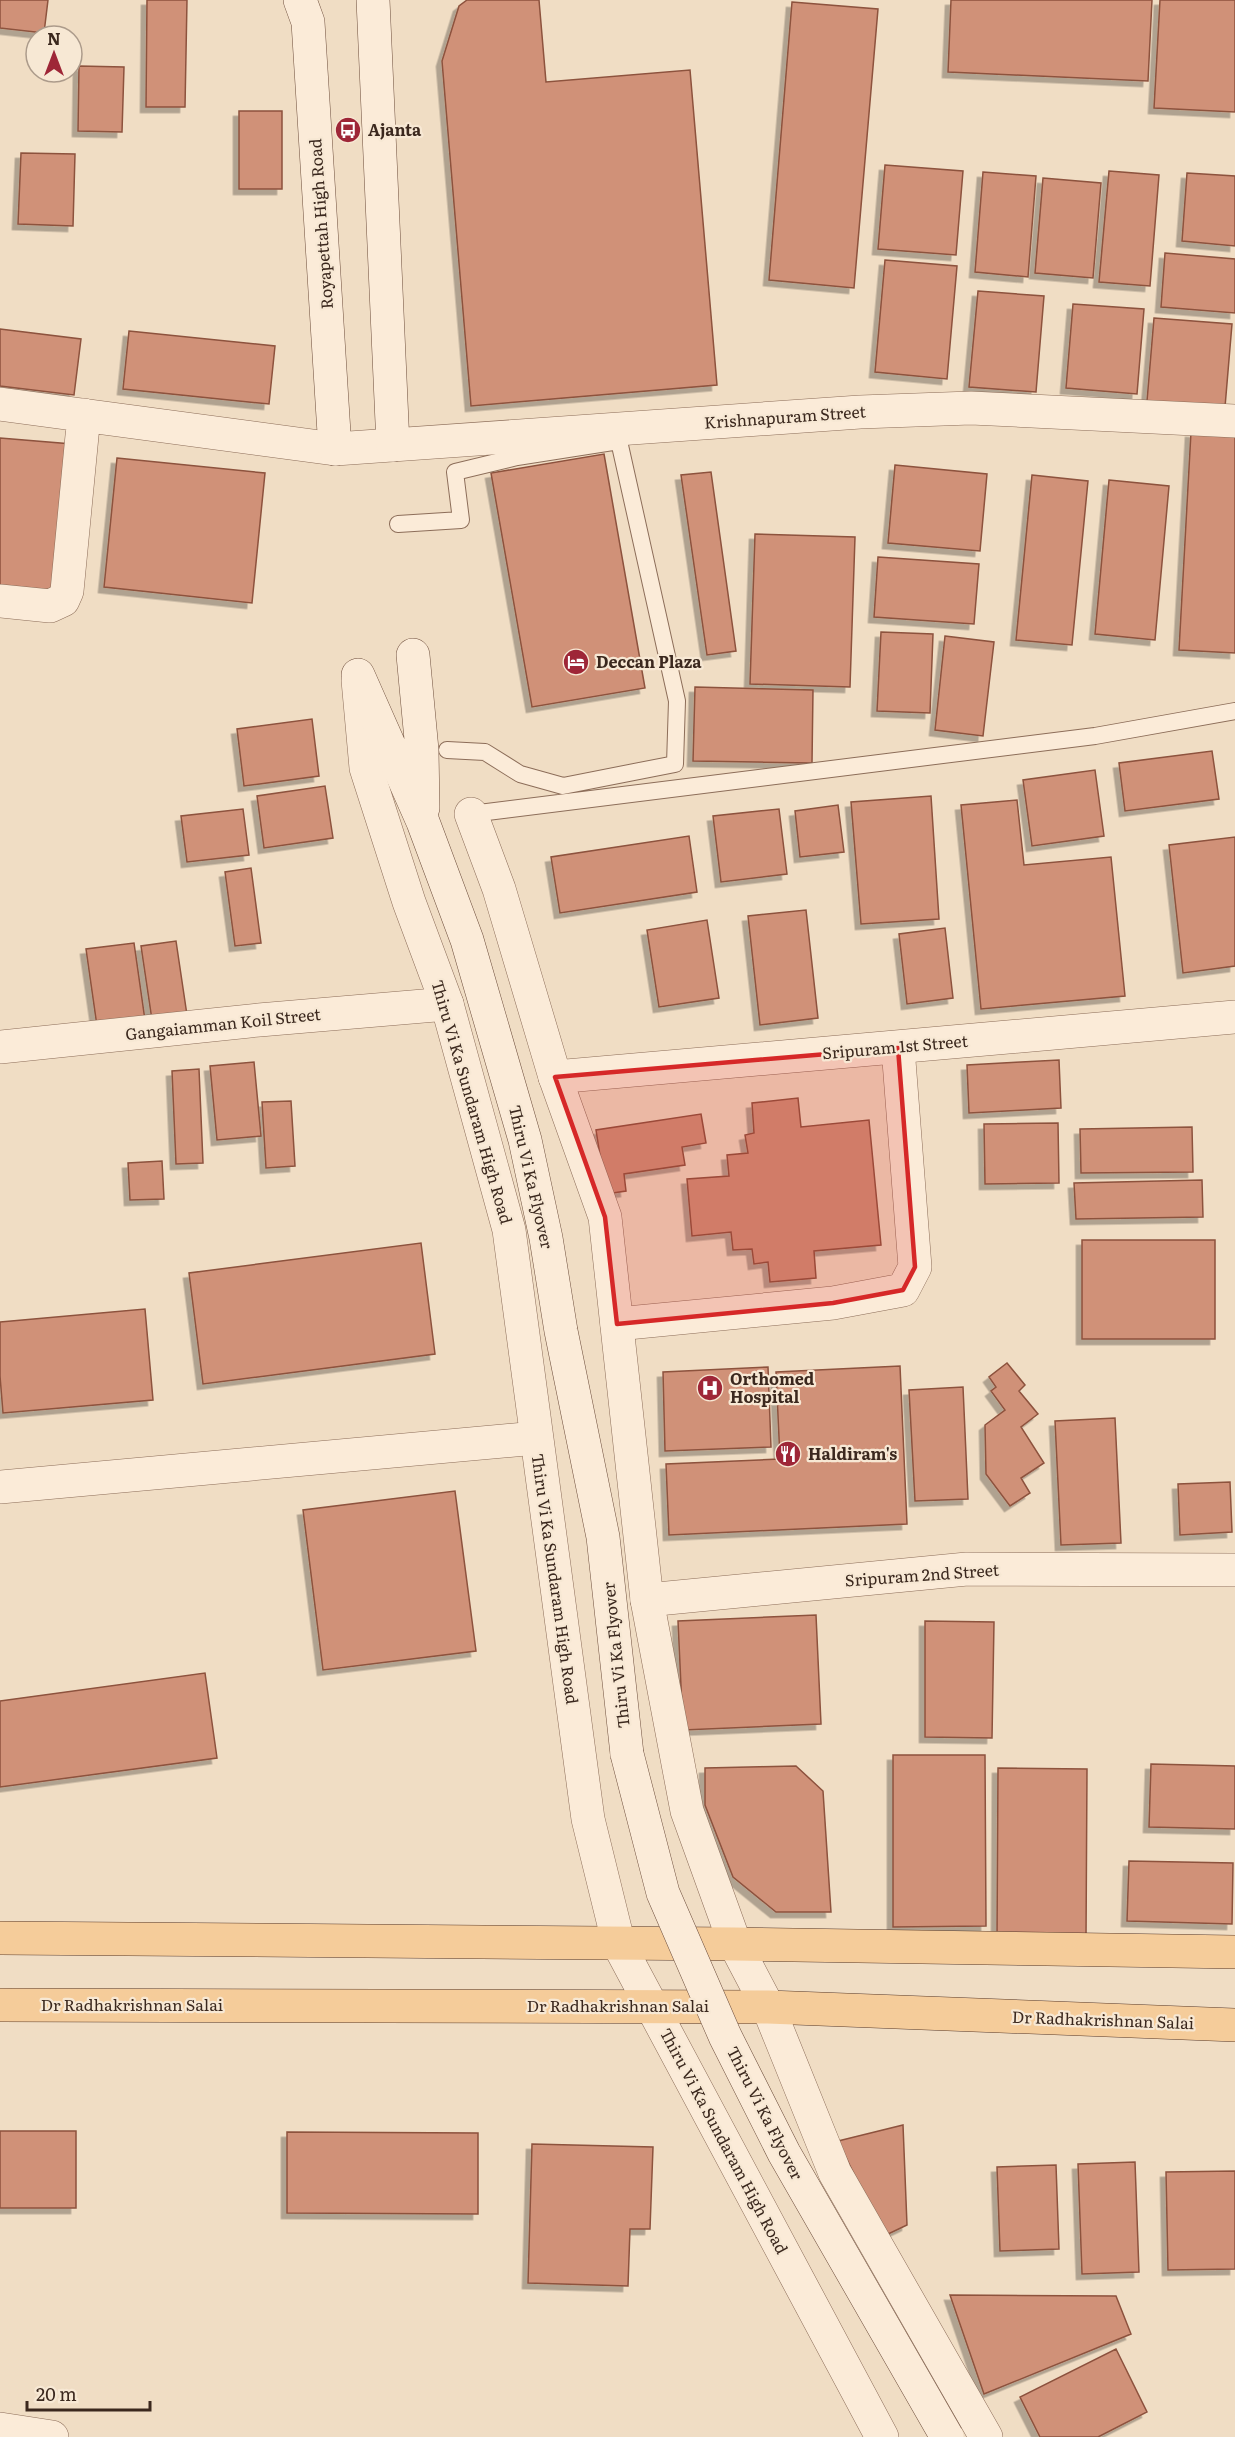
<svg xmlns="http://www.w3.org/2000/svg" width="1235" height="2437" viewBox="0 0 1235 2437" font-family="Literata,serif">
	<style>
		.building { fill: #d09178; stroke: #8d523e; stroke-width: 1.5; filter: url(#shadow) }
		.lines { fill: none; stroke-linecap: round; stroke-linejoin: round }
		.service-casing { stroke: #8c6d59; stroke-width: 18 }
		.minor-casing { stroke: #8c6d59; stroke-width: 34 }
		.tertiary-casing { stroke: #8c6d59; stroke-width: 34 }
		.secondary-casing { stroke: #6e4e3c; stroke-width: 34 }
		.primary-casing { stroke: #5a3c2d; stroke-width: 34 }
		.service { stroke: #fbebd8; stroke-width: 16 }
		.minor { stroke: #fbebd8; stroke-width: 33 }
		.tertiary { stroke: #fbebd8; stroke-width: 33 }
		.secondary { stroke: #fbebd8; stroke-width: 33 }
		.primary { stroke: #f5cc9a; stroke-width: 33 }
		.secondary-bridge-casing { stroke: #6e4e3c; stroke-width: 34; stroke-linecap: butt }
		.secondary-bridge { stroke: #fbebd8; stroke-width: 33 }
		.marked { fill: #d62828; fill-opacity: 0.2; stroke: #d62828; stroke-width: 4.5; stroke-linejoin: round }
		.labels { text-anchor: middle; stroke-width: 4.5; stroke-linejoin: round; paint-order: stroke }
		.poi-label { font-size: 16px; font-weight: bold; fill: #3b281e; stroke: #f7e8d4; text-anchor: start }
		.street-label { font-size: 16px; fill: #3b281e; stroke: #f7e8d4 }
	</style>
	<defs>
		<filter id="shadow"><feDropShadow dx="-5.5" dy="5.5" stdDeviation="0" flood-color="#0004"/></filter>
	</defs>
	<rect width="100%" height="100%" fill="#f0ddc4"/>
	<path class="building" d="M0 0H48L44 33 0 28Z
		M147 0H187L185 107H146Z
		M467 0H539L546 82 690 70 717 385 471 406 442 61 459 6Z
		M951 0H1152L1148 81 948 72Z
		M1160 0H1235V112L1154 108Z
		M792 2 878 9 854 288 769 280Z
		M79 66 124 67 122 132 78 131Z
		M239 111H282V189H239Z
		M21 153 75 154 73 226 18 224Z
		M885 165 963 171 956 255 878 249Z
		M1109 171 1159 175 1150 286 1099 282Z
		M983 172 1036 176 1028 277 975 272Z
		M1187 173 1235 176V246L1182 241Z
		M1043 178 1101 183 1093 278 1035 273Z
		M1165 253 1235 259V313L1161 307Z
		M885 260 957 266 947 379 875 372Z
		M978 291 1044 296 1036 392 969 387Z
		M1073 304 1144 309 1137 394 1066 388Z
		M1154 318 1232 324 1225 407 1147 401Z
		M0 329 81 339 74 395 0 386Z
		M129 331 275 346 269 404 123 389Z
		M1191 432 1235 435V653L1179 650Z
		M0 438 72 444 59 595 0 589Z
		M604 454 645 688 532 707 491 473Z
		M117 458 265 473 252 603 104 587Z
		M895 465 987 474 980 551 888 543Z
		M711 472 736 651 707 655 681 475Z
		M1032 475 1088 481 1072 645 1016 640Z
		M1109 480 1169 486 1155 640 1095 634Z
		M755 534 855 537 850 687 750 684Z
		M878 557 979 564 974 624 874 617Z
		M881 632 933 634 930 713 877 711Z
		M945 636 994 642 983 736 935 730Z
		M695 687 813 690 812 763 693 761Z
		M312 719 319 776 244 786 237 729Z
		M1212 751 1219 799 1125 811 1119 763Z
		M1095 770 1104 836 1032 846 1023 780Z
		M325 786 333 838 264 848 257 796Z
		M931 796 939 919 861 924 851 802Z
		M1017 800 1024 865 1111 857 1125 996 981 1009 961 805Z
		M838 805 844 852 800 857 795 811Z
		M243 809 249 855 187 862 181 816Z
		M779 809 787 874 721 882 713 816Z
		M689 836 697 892 560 913 551 857Z
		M1235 837V966L1183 973 1169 845Z
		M251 868 261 943 235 946 225 872Z
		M806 910 818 1018 760 1025 748 916Z
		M707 920 719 998 659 1007 647 930Z
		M945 928 953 998 907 1004 899 934Z
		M176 941 187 1015 152 1020 141 946Z
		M134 943 145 1020 97 1026 86 949Z
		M1059 1060 1061 1108 969 1113 967 1065Z
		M254 1062 261 1136 217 1140 210 1066Z
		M199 1069 203 1163 176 1164 172 1071Z
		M798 1098 801 1127 869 1120 881 1245 814 1251 816 1278 770 1282 768 1262 754 1264 752 1249 733 1250 731 1232 692 1236 687 1179 729 1176 727 1155 748 1153 745 1135 754 1133 752 1103Z
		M291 1101 295 1166 266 1168 262 1102Z
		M701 1114 706 1143 682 1147 685 1165 624 1174 626 1191 606 1194 596 1130Z
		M1058 1123 1059 1183 985 1184 984 1124Z
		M1192 1127 1193 1172 1081 1173 1080 1129Z
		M162 1161 164 1199 130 1200 128 1163Z
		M1202 1180 1203 1217 1076 1219 1074 1183Z
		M1082 1240H1215V1339H1082Z
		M421 1243 435 1354 203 1384 189 1273Z
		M145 1309 153 1400 3 1413 0 1376V1322Z
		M1007 1363 1025 1385 1019 1391 1038 1414 1021 1427 1044 1463 1021 1478 1030 1493 1010 1506 986 1474 985 1425 1005 1410 991 1391 996 1387 989 1377Z
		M900 1366 907 1524 669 1535 666 1464 780 1459 776 1372Z
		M768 1367 771 1447 665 1451 663 1372Z
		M963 1387 968 1499 915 1501 909 1390Z
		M1115 1418 1121 1543 1061 1545 1055 1421Z
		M1230 1482 1232 1532 1180 1535 1178 1484Z
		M455 1491 476 1651 323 1670 303 1510Z
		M816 1615 821 1724 683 1730 678 1621Z
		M925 1621 994 1622 992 1738 925 1737Z
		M205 1673 217 1758 0 1787V1701Z
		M893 1755H985L986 1926 893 1927Z
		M1151 1764 1235 1766V1829L1149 1827Z
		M796 1766 823 1791 831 1912H776L733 1877 705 1805V1768Z
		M998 1768 1087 1769 1086 1940 997 1939Z
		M1129 1861 1233 1863 1232 1924 1127 1921Z
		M903 2125 907 2225 884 2236 838 2141Z
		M0 2131H76V2208H0Z
		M287 2132 478 2133V2214L287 2213Z
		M532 2144 653 2147 650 2229H630L628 2286 528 2283Z
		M1135 2162 1139 2272 1082 2274 1078 2164Z
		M1056 2165 1059 2249 1000 2251 997 2167Z
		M1235 2171V2269L1168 2270 1166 2172Z
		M950 2295 1116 2296 1131 2334 984 2394Z
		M1116 2349 1147 2412 1098 2437H1040L1020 2397Z"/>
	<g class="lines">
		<g class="service-casing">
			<path id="service" d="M398 524 461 520 455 472 517 457
				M447 750 485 752 520 774 563 786 675 764 677 701 619 441 517 457 511 437
				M471 814 1095 736 1235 711"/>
		</g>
		<g class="minor-casing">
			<path id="minor" d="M0 404 335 449 860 412 971 408 1235 421
				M0 601 50 606 63 600 67 591 84 415
				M0 1047 259 1020 447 1004
				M555 1077 1235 1017
				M617 1324 833 1303 903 1290 915 1267 898 1048
				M0 1487 536 1438
				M647 1600 967 1569 1235 1570
				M0 2429 52 2437"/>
		</g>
		<g class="tertiary-casing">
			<path id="tertiary" d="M358 680 366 768 409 902 447 1004 509 1230 588 1819 619 1945 882 2437
				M471 814 499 889 555 1077 605 1217 647 1600 687 1811 735 1944 768 2007 835 2173 986 2437"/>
		</g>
		<g class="secondary-casing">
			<path id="secondary" d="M300 0 308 22 335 449
				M373 0 393 445
				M413 655 422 750 423 808
				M358 675 423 822 467 940 525 1140 546 1238 561 1331 603 1537 627 1754"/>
		</g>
		<g class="primary-casing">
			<path id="primary" d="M0 1938 735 1944 1235 1952
				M0 2005 768 2007 1235 2025"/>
		</g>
		<use href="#service" class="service"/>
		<use href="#minor" class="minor"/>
		<use href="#tertiary" class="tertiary"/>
		<use href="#secondary" class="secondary"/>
		<use href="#primary" class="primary"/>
		<g class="secondary-bridge-casing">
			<path id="secondary-bridge" d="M627 1754 663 1893 725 2036 784 2153 947 2437"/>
		</g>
		<use href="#secondary-bridge" class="secondary-bridge"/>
	</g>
	<path class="marked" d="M898 1048 915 1267 903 1290 833 1303 617 1324 605 1217 555 1077Z"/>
	<defs>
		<g id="bus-disc" transform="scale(1.35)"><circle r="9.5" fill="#9e2637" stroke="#f7e8d4"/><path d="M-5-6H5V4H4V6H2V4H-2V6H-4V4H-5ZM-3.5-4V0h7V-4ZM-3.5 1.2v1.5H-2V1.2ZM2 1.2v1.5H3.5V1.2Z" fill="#fff"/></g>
		<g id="hotel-disc" transform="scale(1.35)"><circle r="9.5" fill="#9e2637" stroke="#f7e8d4"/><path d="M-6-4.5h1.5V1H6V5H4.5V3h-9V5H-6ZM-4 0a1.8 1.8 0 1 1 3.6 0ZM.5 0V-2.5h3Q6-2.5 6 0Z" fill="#fff"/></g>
		<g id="hospital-disc" transform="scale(1.35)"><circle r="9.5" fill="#9e2637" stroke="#f7e8d4"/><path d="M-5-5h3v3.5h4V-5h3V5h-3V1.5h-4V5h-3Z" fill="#fff"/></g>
		<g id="restaurant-disc" transform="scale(1.35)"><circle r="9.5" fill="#9e2637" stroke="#f7e8d4"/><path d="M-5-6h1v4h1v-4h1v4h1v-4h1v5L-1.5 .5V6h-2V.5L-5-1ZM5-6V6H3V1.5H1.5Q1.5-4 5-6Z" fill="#fff"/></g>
	</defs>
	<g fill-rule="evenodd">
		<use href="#bus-disc" x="348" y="130"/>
		<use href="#hotel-disc" x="576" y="662"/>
		<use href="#hospital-disc" x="710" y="1388"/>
		<use href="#restaurant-disc" x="788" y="1454"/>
	</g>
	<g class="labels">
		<g class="poi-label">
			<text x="368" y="136">Ajanta</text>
			<text x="596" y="668">Deccan Plaza</text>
			<text x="730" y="1385">Orthomed<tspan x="730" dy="18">Hospital</tspan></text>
			<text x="808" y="1460">Haldiram's</text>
		</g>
		<g class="street-label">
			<text transform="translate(321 224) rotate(-94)" y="6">Royapettah High Road</text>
			<text transform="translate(785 417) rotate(-4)" y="6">Krishnapuram Street</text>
			<text transform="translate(223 1024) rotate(-6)" y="6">Gangaiamman Koil Street</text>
			<text transform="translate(895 1047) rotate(-5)" y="6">Sripuram 1st Street</text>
			<text transform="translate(472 1102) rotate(74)" y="6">Thiru Vi Ka Sundaram High Road</text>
			<text transform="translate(531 1177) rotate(77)" y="6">Thiru Vi Ka Flyover</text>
			<text transform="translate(922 1575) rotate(-4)" y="6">Sripuram 2nd Street</text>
			<text transform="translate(555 1579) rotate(82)" y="6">Thiru Vi Ka Sundaram High Road</text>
			<text transform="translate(616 1655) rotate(-96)" y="6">Thiru Vi Ka Flyover</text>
			<text x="132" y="2011">Dr Radhakrishnan Salai</text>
			<text x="618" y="2012">Dr Radhakrishnan Salai</text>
			<text transform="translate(1103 2020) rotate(2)" y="6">Dr Radhakrishnan Salai</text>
			<text transform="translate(765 2113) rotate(63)" y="6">Thiru Vi Ka Flyover</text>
			<text transform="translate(724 2141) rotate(62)" y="6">Thiru Vi Ka Sundaram High Road</text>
		</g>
	</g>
	<g transform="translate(54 54)"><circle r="28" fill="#f7e8d4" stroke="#ac9b8b" stroke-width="1.5"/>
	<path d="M0-4.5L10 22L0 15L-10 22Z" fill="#9e2637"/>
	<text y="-9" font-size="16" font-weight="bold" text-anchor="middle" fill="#3b281e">N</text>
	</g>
	<path d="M27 2401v9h123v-9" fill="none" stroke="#3b281e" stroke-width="3"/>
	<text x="36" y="2401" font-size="18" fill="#3b281e" stroke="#f7e8d4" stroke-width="4.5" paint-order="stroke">20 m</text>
</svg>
